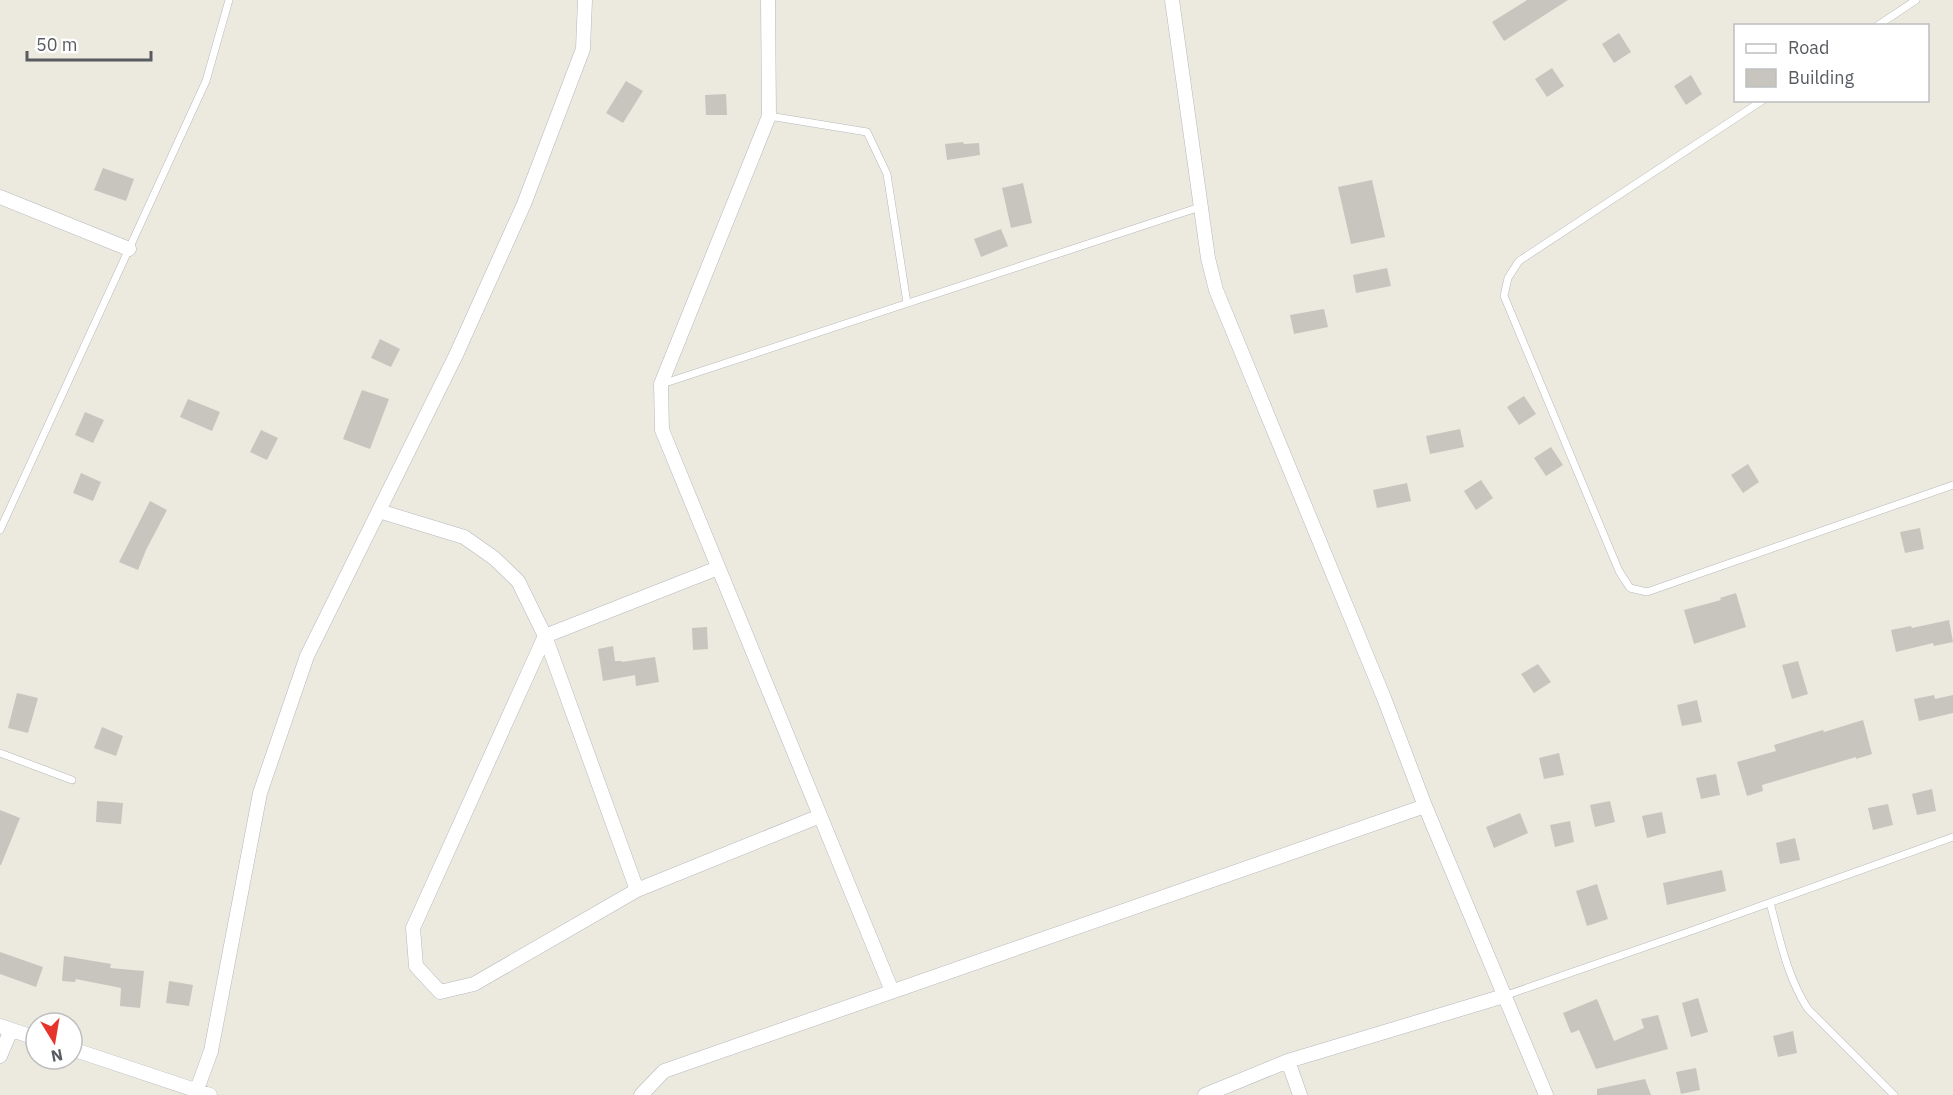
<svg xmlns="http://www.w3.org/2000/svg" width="1953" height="1095" viewBox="0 0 1953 1095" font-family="'IBM Plex Sans',sans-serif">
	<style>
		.building { fill: #c8c5bf }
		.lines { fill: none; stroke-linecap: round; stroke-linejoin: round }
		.service-casing { stroke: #b5b8bc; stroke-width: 8 }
		.minor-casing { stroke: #b5b8bc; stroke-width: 15 }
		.service { stroke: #fff; stroke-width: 7 }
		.minor { stroke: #fff; stroke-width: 14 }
	</style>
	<rect width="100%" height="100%" fill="#ece9df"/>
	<path class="building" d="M1527 0H1568L1504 41 1492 22Z
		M1619 33 1631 52 1614 63 1602 44Z
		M1552 68 1564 86 1547 97 1535 79Z
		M1691 75 1702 94 1686 105 1674 86Z
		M626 81 643 91 623 123 606 113Z
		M726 94 727 115H706L705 95Z
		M963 142 964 144 979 143 980 155 947 160 945 144Z
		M103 168 134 179 126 201 94 190Z
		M1372 180 1385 237 1351 244 1338 187Z
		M1023 183 1032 223 1011 228 1002 188Z
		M1001 229 1008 246 981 257 974 239Z
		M1387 268 1391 286 1356 293 1353 275Z
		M1324 309 1328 327 1294 334 1290 315Z
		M380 339 400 349 391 367 371 358Z
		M362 390 389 399 370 449 343 439Z
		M1524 396 1536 414 1519 425 1507 407Z
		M188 399 220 412 212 431 180 417Z
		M85 412 104 420 93 443 75 435Z
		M1460 429 1464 447 1430 454 1426 436Z
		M261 430 278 438 267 460 250 452Z
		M1551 447 1563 465 1546 476 1534 458Z
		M1748 464 1759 482 1743 493 1731 475Z
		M81 473 101 482 93 501 73 493Z
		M1481 480 1493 498 1476 510 1464 491Z
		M1407 483 1411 501 1377 508 1373 490Z
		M150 501 167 510 146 550 138 570 119 562Z
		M1920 528 1924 549 1905 553 1900 532Z
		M1736 593 1746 627 1694 644 1684 610 1721 600 1720 598Z
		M1949 620 1953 642 1934 646 1933 643 1896 652 1891 630 1911 626 1912 628Z
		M707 627 708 649 693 650 692 628Z
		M613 646 615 661H622V662L655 657 659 682 636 686 635 675 603 681 598 649Z
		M1798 661 1808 694 1792 699 1782 665Z
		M1538 664 1551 682 1534 693 1521 674Z
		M17 693 38 698 28 733 8 728Z
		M1934 695 1935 699 1953 695V713L1919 721 1914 699Z
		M1697 700 1702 722 1682 726 1677 705Z
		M1863 720 1872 754 1856 759V757L1762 785 1763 791 1747 796 1737 762 1776 751 1774 745 1823 730 1824 732Z
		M102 727 123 736 116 756 94 748Z
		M1559 753 1564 775 1544 779 1539 758Z
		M1716 774 1720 795 1701 799 1696 778Z
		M1932 789 1936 811 1917 815 1912 794Z
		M97 801 123 803 121 824 96 822Z
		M1610 801 1615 822 1595 827 1590 805Z
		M1888 804 1893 825 1873 830 1868 808Z
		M0 810 20 818 1 865H0Z
		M1662 812 1666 833 1647 838 1642 816Z
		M1520 813 1528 833 1494 848 1486 827Z
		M1570 821 1574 842 1555 847 1550 825Z
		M1795 838 1800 860 1780 864 1776 843Z
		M1722 870 1726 891 1667 905 1663 883Z
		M1597 884 1608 919 1587 926 1576 891Z
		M0 952 43 967 36 987 0 974Z
		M64 956 111 964 110 968 144 971 140 1008 120 1006 121 988 76 979 75 982 62 981Z
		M169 981 193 985 189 1006 166 1003Z
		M1698 998 1708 1032 1691 1037 1682 1003Z
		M1597 999 1614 1041 1644 1028 1641 1019 1658 1015 1668 1049 1596 1069 1579 1030 1571 1033 1563 1013Z
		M1793 1031 1797 1053 1778 1057 1773 1036Z
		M1696 1068 1700 1090 1681 1094 1676 1072Z
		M1645 1079 1651 1095H1597V1089Z"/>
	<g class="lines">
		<g class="service-casing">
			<path id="service" d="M1877 26 1916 0
				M1763 100 1519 261 1508 278 1504 296 1619 571 1630 588 1647 592 1953 485
				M769 116 867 132 887 174 907 303
				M662 384 1200 207
				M0 530 206 81 229 0
				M0 753 72 780
				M1770 903C1780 939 1787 977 1808 1009L1894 1095
				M1504 996 1691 931 1953 837"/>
		</g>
		<g class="minor-casing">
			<path id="minor" d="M768 0 769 116 661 384 662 430 892 991
				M1172 0 1208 258 1216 290 1384 698 1425 806 1546 1095
				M0 197 129 249
				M379 511 464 537 494 558 518 581 545 636 637 890
				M718 568 545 636 413 928 416 966 440 992 474 984 637 890 820 816
				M0 1026 36 1038
				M72 1049 210 1095
				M0 1056 11 1030
				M1288 1061 1504 996
				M195 1095 211 1051 260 793 307 656 456 355 524 204 583 49 585 0
				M641 1095 664 1071 1425 806
				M1205 1095 1288 1061 1300 1095"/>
		</g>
		<use href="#service" class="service"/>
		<use href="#minor" class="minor"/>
	</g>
	<rect x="1734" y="24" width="195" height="78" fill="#ffffff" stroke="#bcbec0" stroke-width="1.5"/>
	<rect x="1746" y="44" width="30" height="9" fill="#ffffff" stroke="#bcbec0" stroke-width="1.5"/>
	<text x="1788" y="54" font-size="18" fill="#585c61">Road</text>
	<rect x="1746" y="69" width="30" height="18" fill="#c8c5bf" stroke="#bcbec0" stroke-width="1.5"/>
	<text x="1788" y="84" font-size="18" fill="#585c61">Building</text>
	<g transform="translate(54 1041) rotate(169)"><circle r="28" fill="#ffffff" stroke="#bcbec0" stroke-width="1.5"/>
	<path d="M0-4.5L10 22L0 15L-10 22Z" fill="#e7342a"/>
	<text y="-9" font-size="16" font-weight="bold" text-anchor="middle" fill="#585c61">N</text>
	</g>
	<path d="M27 51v9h124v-9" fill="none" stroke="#585c61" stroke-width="3"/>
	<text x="36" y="51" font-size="18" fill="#585c61" stroke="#ffffff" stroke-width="4.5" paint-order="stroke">50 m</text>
</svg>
